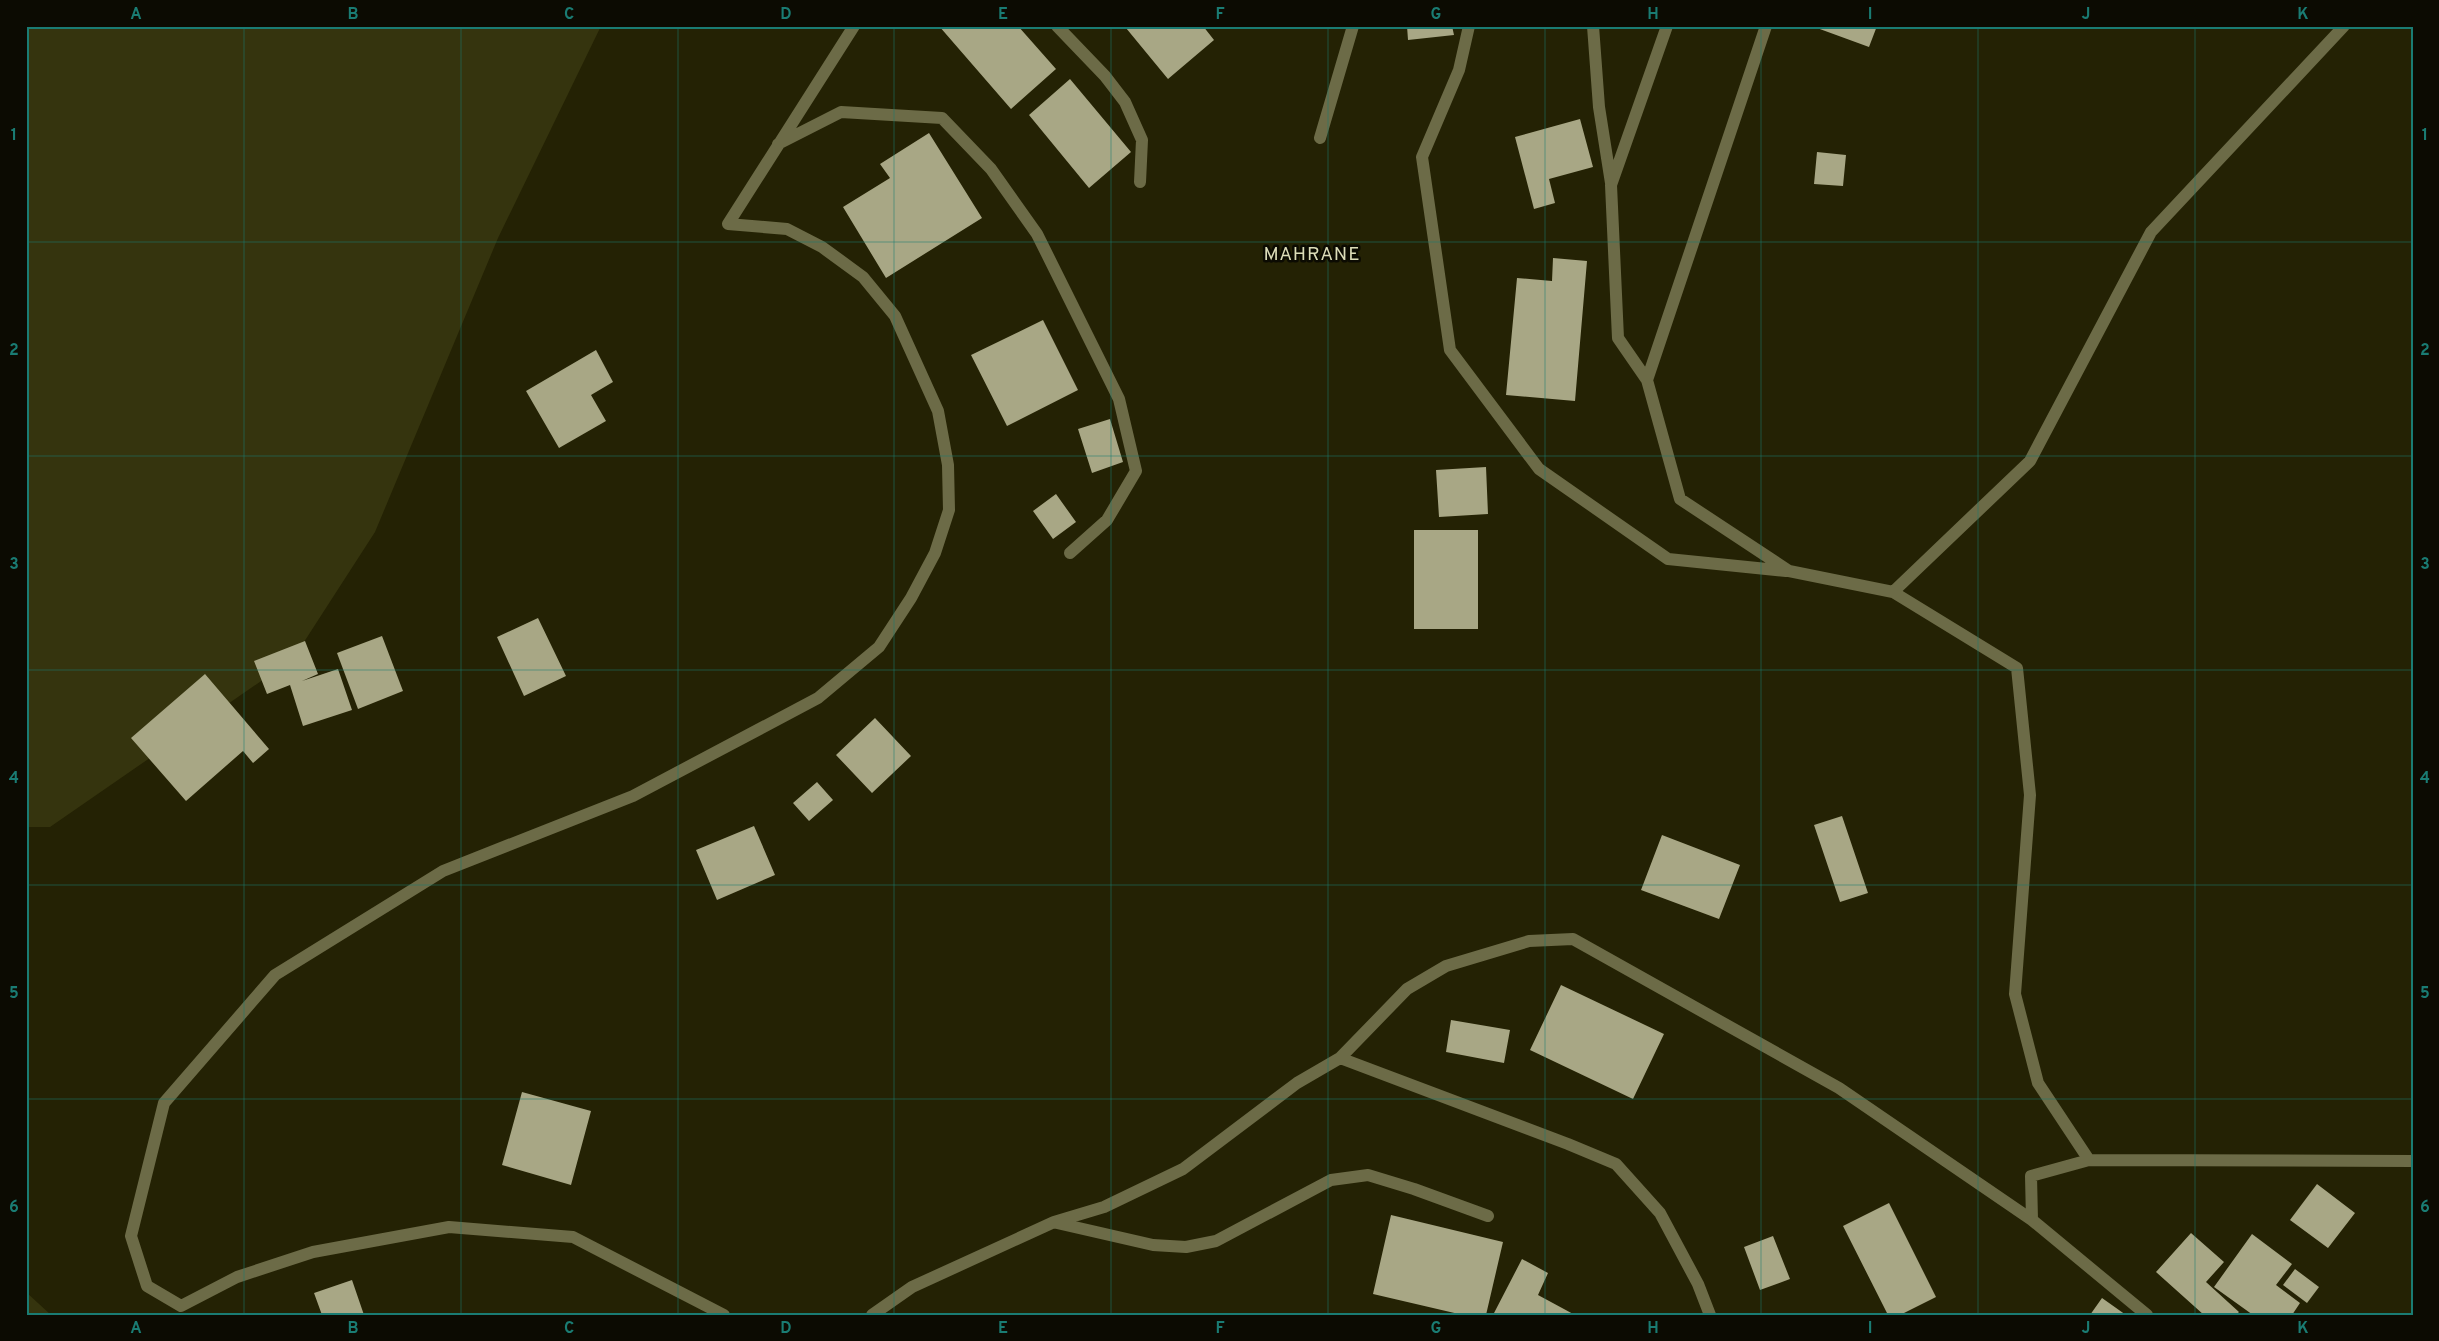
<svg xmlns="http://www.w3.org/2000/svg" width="2439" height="1341" viewBox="0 0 2439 1341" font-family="Overpass,sans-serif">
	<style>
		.green { fill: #35340e }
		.building { fill: #a8a785 }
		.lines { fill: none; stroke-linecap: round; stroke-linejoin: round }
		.minor { stroke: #6c6b47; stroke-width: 12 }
		.grid { fill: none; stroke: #1a7c73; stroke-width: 1; stroke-opacity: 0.55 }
		.labels { text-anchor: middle; stroke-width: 5; stroke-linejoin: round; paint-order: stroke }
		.quarter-label { font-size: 19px; letter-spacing: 1px; fill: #dcdcb8; stroke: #0c0b02 }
		.neatline { fill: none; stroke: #1a7c73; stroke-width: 2 }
		.grid-label { font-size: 16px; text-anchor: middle; font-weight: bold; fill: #1a7c73 }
	</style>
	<rect width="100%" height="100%" fill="#242204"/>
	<path class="green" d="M26 26H601L498 238 375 532 293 659 50 827H26Z
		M26 1292 51 1315H26Z"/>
	<path class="building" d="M939 26H1018L1056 69 1011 109Z
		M1128 26H1203L1214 40 1168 79 1126 28Z
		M1407 26H1452L1454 35 1408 40Z
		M1817 26H1877L1869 47 1817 28Z
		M1070 79 1131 152 1089 188 1029 115Z
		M1580 119 1593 167 1549 179 1555 203 1534 209 1515 137Z
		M929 133 982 218 886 278 843 207 890 178 880 164Z
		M1817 152 1846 155 1843 186 1814 184Z
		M1553 258 1587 261 1575 401 1506 395 1517 278 1552 281Z
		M1043 320 1078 390 1007 426 971 355Z
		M596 350 613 382 591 395 606 421 559 448 526 391Z
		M1110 419 1123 462 1092 473 1078 429Z
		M1486 467 1488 514 1439 517 1436 470Z
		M1056 494 1076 522 1053 539 1033 511Z
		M1414 530H1478V629H1414Z
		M538 618 566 676 524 696 497 637Z
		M382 636 403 691 358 709 337 653Z
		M305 641 318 674 302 681 338 669 352 710 303 726 290 685 267 694 254 661Z
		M205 674 269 749 253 763 243 751 186 801 131 738Z
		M875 718 911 756 872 793 836 755Z
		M817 782 833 800 809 821 793 803Z
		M1842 816 1868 893 1840 902 1814 825Z
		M754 826 775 875 717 900 696 850Z
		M1662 835 1740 865 1719 919 1641 890Z
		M1561 985 1664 1034 1633 1099 1530 1050Z
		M1451 1020 1510 1030 1504 1063 1446 1052Z
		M522 1092 591 1111 571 1185 502 1165Z
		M2317 1184 2355 1213 2328 1248 2290 1220Z
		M1889 1203 1936 1297 1900 1315H1888L1843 1226Z
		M1391 1215 1503 1242 1486 1315H1463L1373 1294Z
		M2191 1233 2224 1262 2206 1282 2239 1312 2236 1315H2204L2156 1272Z
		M2252 1234 2292 1264 2276 1285 2300 1303 2292 1315H2253L2214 1287Z
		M1773 1236 1790 1279 1760 1290 1744 1247Z
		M1522 1259 1548 1273 1538 1295 1575 1315H1493Z
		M2295 1269 2319 1287 2307 1303 2283 1285Z
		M352 1280 364 1315H322L314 1293Z
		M2102 1298 2126 1315H2090Z"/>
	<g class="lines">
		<path class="minor" d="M1057 26 1105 76 1125 102 1142 140 1140 182
			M1469 26 1459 70 1422 157 1450 350 1539 469 1668 559 1786 571
			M1593 26 1599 107 1611 183
			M1766 26 1647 380 1680 499 1789 571 1893 592 2017 668 2030 795 2015 994 2038 1083 2089 1160
			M1320 138 1353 26
			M778 144 841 112 942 118 991 169 1037 234 1119 399 1136 471 1107 520 1070 553
			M1647 380 1618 338 1611 185 1667 26
			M1893 592 2030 461 2151 232 2344 26
			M1340 1058 1568 1144 1616 1164 1660 1213 1698 1284 1710 1315
			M1057 1223 1153 1245 1186 1247 1216 1241 1331 1180 1368 1175 1414 1189 1488 1216
			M724 1315 573 1237 449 1227 313 1252 237 1277 181 1306 147 1286 131 1236 164 1103 275 975 443 871 633 796 818 698 879 647 911 598 935 553 949 510 948 465 938 411 895 316 863 277 822 247 787 229 728 224 854 26
			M872 1315 912 1287 1054 1222 1104 1207 1183 1169 1297 1083 1340 1058 1407 989 1446 966 1529 941 1573 939 1839 1088 2032 1220
			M2147 1315 2032 1220 2031 1176 2089 1160 2413 1161"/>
	</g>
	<path class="grid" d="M244 26V1315M461 26V1315M678 26V1315M894 26V1315M1111 26V1315M1328 26V1315M1545 26V1315M1761 26V1315M1978 26V1315M2195 26V1315M26 242H2413M26 456H2413M26 670H2413M26 885H2413M26 1099H2413"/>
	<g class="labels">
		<g class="quarter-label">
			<text x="1312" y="260">MAHRANE</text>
		</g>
	</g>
	<rect width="2439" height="1341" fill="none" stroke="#0c0b02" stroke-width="55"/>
	<rect x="28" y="28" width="2384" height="1286" class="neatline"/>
	<g class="grid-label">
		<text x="136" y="19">A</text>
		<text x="353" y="19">B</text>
		<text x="569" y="19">C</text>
		<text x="786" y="19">D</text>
		<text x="1003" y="19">E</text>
		<text x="1220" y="19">F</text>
		<text x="1436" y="19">G</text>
		<text x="1653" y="19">H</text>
		<text x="1870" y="19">I</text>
		<text x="2086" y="19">J</text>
		<text x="2303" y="19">K</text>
		<text x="14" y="140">1</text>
		<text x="2425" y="140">1</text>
		<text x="14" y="355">2</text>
		<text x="2425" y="355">2</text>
		<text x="14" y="569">3</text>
		<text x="2425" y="569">3</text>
		<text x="14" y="783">4</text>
		<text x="2425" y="783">4</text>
		<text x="14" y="998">5</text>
		<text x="2425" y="998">5</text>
		<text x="14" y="1212">6</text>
		<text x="2425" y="1212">6</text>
		<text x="136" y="1333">A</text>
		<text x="353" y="1333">B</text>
		<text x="569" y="1333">C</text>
		<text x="786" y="1333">D</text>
		<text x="1003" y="1333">E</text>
		<text x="1220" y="1333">F</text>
		<text x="1436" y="1333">G</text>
		<text x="1653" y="1333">H</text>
		<text x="1870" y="1333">I</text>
		<text x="2086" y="1333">J</text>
		<text x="2303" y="1333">K</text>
	</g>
</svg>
